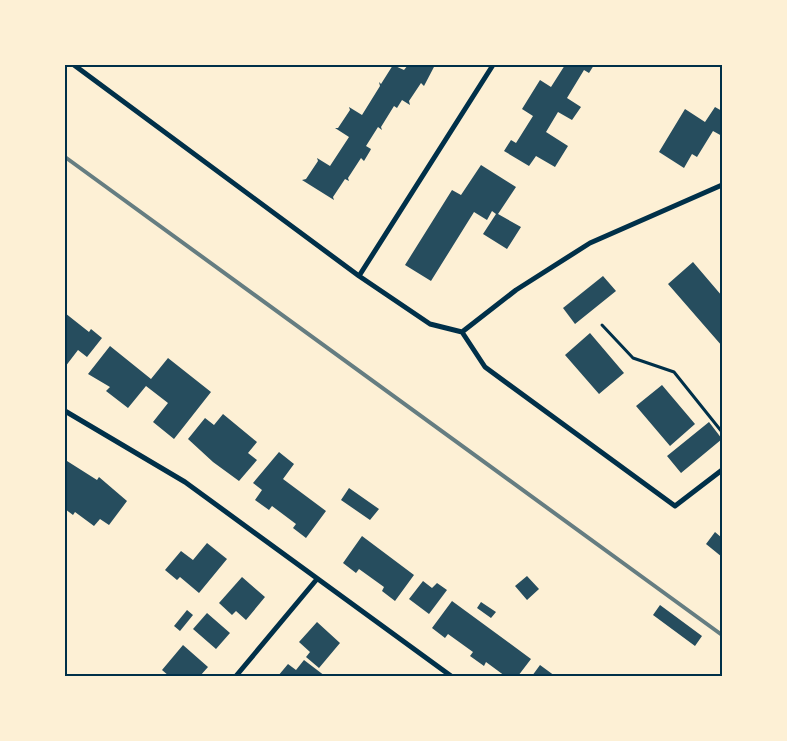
<svg xmlns="http://www.w3.org/2000/svg" width="787" height="741" viewBox="0 0 787 741" font-family="'Alegreya Sans',sans-serif">
	<style>
		.building { fill: #264d5e }
		.lines { fill: none; stroke-linecap: round; stroke-linejoin: round }
		.path { stroke: #003049; stroke-width: 3 }
		.minor { stroke: #003049; stroke-width: 5 }
		.rail { stroke: #657d81; stroke-width: 4 }
		.neatline { fill: none; stroke: #003049; stroke-width: 2 }
	</style>
	<rect width="100%" height="100%" fill="#fdf0d5"/>
	<path class="building" d="M393 65 404 70 408 65H435L424 86 421 83 409 101 410 105 402 100 397 108 394 106 381 127 382 130 378 127 366 146 371 149 370 151 364 161 361 158 348 178 349 181 345 179 333 197 334 200 302 180 306 179 318 161 317 158 330 166 349 137 335 128H338L350 110 349 107 362 115 380 86 379 82 381 84Z
		M565 65H594L589 73 584 70 567 98 581 107 572 120 558 112 546 132 568 146 555 167 536 156 529 166 504 151 511 140 516 143 533 116 522 109 540 80 551 87Z
		M715 107 722 111V136L713 131 697 157 692 154 684 168 659 152 685 109 705 122Z
		M481 165 516 187 498 214 521 227 507 249 483 234 496 214 492 211 487 220 474 212 431 281 405 265 452 190 461 195Z
		M693 262 722 296V346L668 284Z
		M603 276 616 291 575 324 563 308Z
		M65 313 89 332 91 329 102 338 87 357 78 350 65 367Z
		M590 333 624 373 599 394 565 355Z
		M110 346 151 379 168 358 211 392 174 439 153 422 168 403 146 386 128 408 106 391 110 387 88 374Z
		M662 385 695 424 670 446 636 406Z
		M223 414 257 442 248 453 257 460 239 481 213 462 188 439 205 418 214 425Z
		M709 422 722 439 681 473 667 456Z
		M279 452 294 464 283 479 326 511 306 538 293 528 296 524 272 506 269 510 255 500 262 490 253 483Z
		M67 461 97 480 99 477 127 501 109 525 100 519 94 526 75 512 73 515 65 509V464Z
		M349 488 379 509 370 520 341 500Z
		M715 532 722 538V557L706 544Z
		M362 536 414 575 395 601 382 591 384 587 359 569 356 573 343 563Z
		M207 543 227 559 199 593 180 577 177 580 165 570 181 551 193 560Z
		M527 576 539 589 527 600 515 586Z
		M242 577 265 597 246 620 236 611 232 615 219 603Z
		M423 581 432 588 437 583 447 590 429 614 409 599Z
		M452 601 531 659 518 676H505L486 662 484 666 470 656 473 652 448 634 445 638 432 628Z
		M481 602 496 612 491 618 477 608Z
		M660 605 702 636 695 646 653 615Z
		M187 610 193 615 180 631 174 626Z
		M207 613 230 633 216 649 193 629Z
		M317 622 340 643 319 668 306 657 310 652 299 642Z
		M183 645 208 667 200 676H169L162 670Z
		M304 660 325 676H278L288 664 296 670Z
		M540 665 555 676H532Z"/>
	<g class="lines">
		<path class="path" d="M602 325 633 358 674 372 722 432"/>
		<path class="minor" d="M74 65 359 276 430 324 462 332 516 290 590 243 722 185
			M359 276 493 65
			M462 332 485 367 675 506 722 470
			M65 411 185 482 451 676
			M236 676 317 579"/>
		<path class="rail" d="M65 157 722 635"/>
	</g>
	<rect width="787" height="741" fill="none" stroke="#fdf0d5" stroke-width="132"/>
	<rect x="66" y="66" width="655" height="609" class="neatline"/>
</svg>
